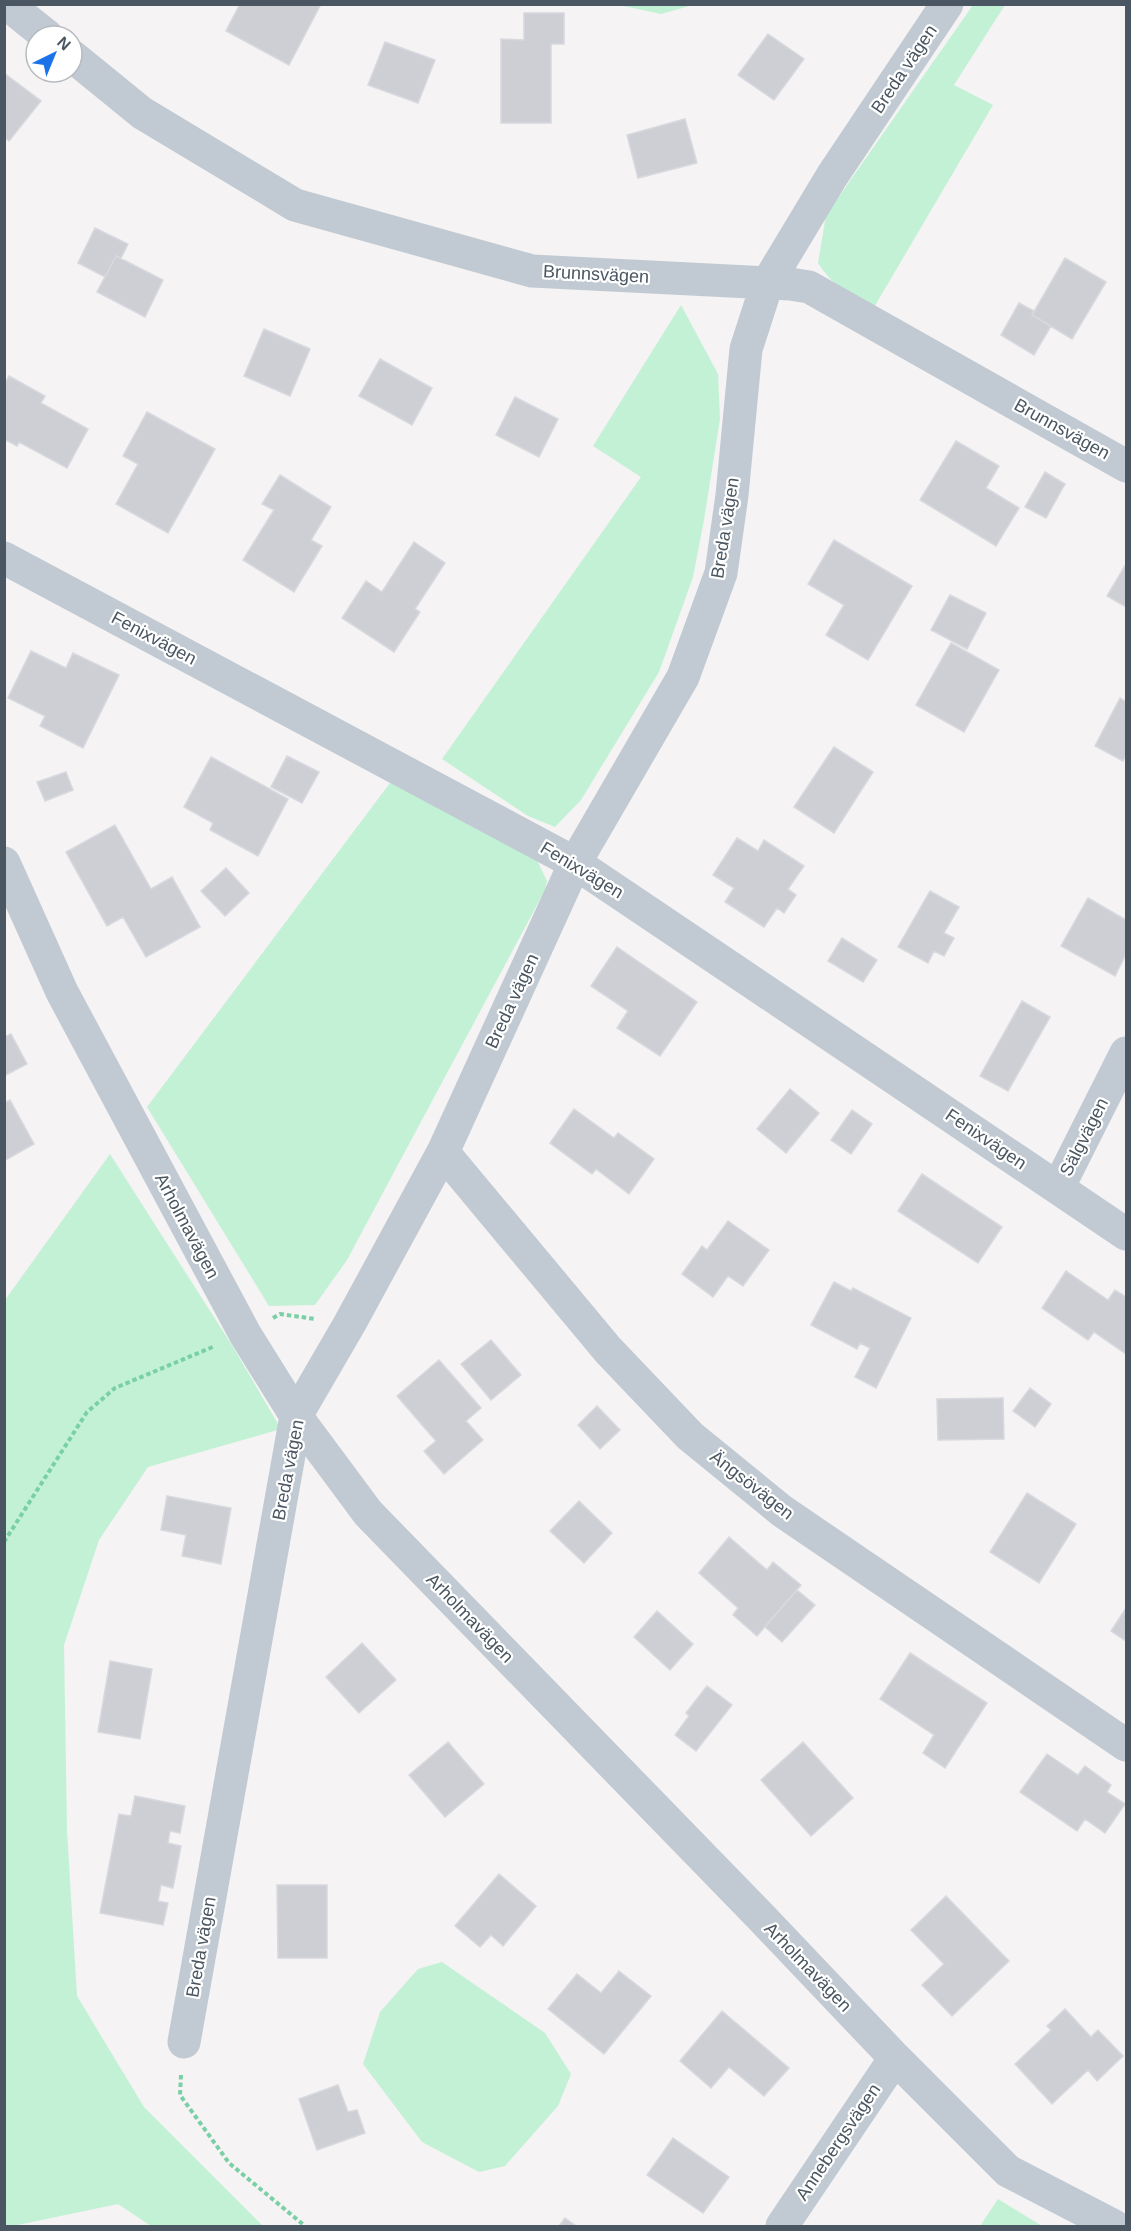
<svg xmlns="http://www.w3.org/2000/svg" width="1131" height="2231" viewBox="0 0 1131 2231" font-family="Arial,sans-serif">
	<style>
		.green { fill: #c3f1d5 }
		.building { fill: #cdcfd5; stroke: #d7d9de; stroke-width: 1.5 }
		.lines { fill: none; stroke-linecap: round; stroke-linejoin: round }
		.path { stroke: #7ad0a6; stroke-width: 4; stroke-dasharray: 4.5 3; stroke-linecap: butt }
		.minor { stroke: #c1cad2; stroke-width: 33 }
		.labels { text-anchor: middle; stroke-width: 4.5; stroke-linejoin: round; paint-order: stroke }
		.street-label { font-size: 18px; fill: #4a5661; stroke: #fff }
	</style>
	<rect width="100%" height="100%" fill="#f5f3f3"/>
	<path class="green" d="M619 5H693L661 14Z
		M973 5H1005L954 85 993 105 873 309C850 297 832 285 818 263L826 215Z
		M681 305 718 374 720 419 704 520 693 577 659 672 581 800 555 827 528 816 442 759 641 477 593 446Z
		M393 779 534 854 547 881 545 890 347 1260 315 1305 269 1306 147 1107Z
		M110 1154 233 1347 281 1429 148 1467 99 1540 64 1645 67 1831 77 1996 144 2107 263 2226H151L118 2204 13 2226H5V1300Z
		M442 1962 545 2033 571 2074 558 2106 505 2166 479 2172 422 2142 363 2064 380 2012 418 1969Z
		M998 2199 1042 2226H980Z"/>
	<path class="building" d="M240 4H321L289 65 226 31Z
		M524 13H564V44H551V123H501V39L524 40Z
		M768 34 804 59 774 100 738 75Z
		M385 42 435 60 418 103 368 85Z
		M4 73 41 101 9 141 4 137Z
		M685 119 697 163 638 178 627 135Z
		M95 228 128 244 121 258 116 256 105 277 78 263Z
		M116 256 163 280 145 317 97 292Z
		M1065 258 1106 282 1072 339 1032 315Z
		M1019 303 1034 311 1032 315 1051 326 1034 355 1001 335Z
		M264 329 310 349 290 396 244 376Z
		M380 359 432 388 412 425 359 396Z
		M9 376 45 396 41 403 88 429 67 468 19 442 17 446 4 439V385Z
		M515 397 558 419 539 457 496 435Z
		M147 412 215 449 168 533 116 504 138 464 123 456Z
		M956 441 999 466 986 488 1019 508 996 546 920 500Z
		M1045 472 1065 484 1046 518 1025 507Z
		M280 475 331 507 311 540 322 546 294 592 243 560 274 510 262 504Z
		M834 540 912 586 868 660 826 635 844 605 808 584Z
		M414 542 445 563 415 609 420 612 394 652 342 618 366 581 382 592Z
		M1126 564V607L1107 596Z
		M950 595 986 613 967 649 931 630Z
		M951 643 999 670 964 732 916 705Z
		M31 651 66 668 73 653 119 675 83 748 40 726 45 716 8 698Z
		M1120 698 1126 702V755L1123 761 1095 746Z
		M834 747 873 772 834 833 794 807Z
		M287 756 319 772 302 803 271 787Z
		M211 757 288 799 258 856 210 830 213 823 184 807Z
		M66 772 73 790 45 801 37 782Z
		M115 825 151 889 172 877 200 927 146 957 123 917 107 926 66 852Z
		M737 838 758 851 764 840 804 866 788 889 796 895 784 913 777 908 764 927 725 902 734 888 713 875Z
		M226 868 249 893 225 916 201 891Z
		M930 891 959 907 944 933 954 938 944 956 934 951 928 963 898 947Z
		M1088 898 1126 920V954L1115 976 1061 946Z
		M842 938 877 960 863 982 828 961Z
		M617 947 697 1002 660 1056 617 1028 628 1011 591 986Z
		M1022 1001 1050 1017 1008 1091 980 1076Z
		M11 1034 27 1064 4 1076V1037Z
		M790 1089 819 1113 786 1153 757 1129Z
		M10 1100 34 1144 4 1161V1103Z
		M574 1109 614 1138 618 1133 654 1159 629 1194 596 1169 592 1174 550 1143Z
		M852 1110 872 1124 851 1154 831 1140Z
		M922 1174 1002 1227 978 1263 898 1211Z
		M728 1221 769 1250 743 1286 728 1276 713 1297 682 1274 702 1246 707 1250Z
		M1066 1271 1108 1300 1115 1290 1126 1297V1354L1094 1332 1088 1340 1042 1308Z
		M834 1282 851 1291 853 1288 911 1318 876 1388 855 1377 870 1348 860 1343 857 1349 811 1325Z
		M491 1340 521 1375 491 1400 461 1364Z
		M439 1360 481 1408 466 1421 483 1440 444 1474 424 1451 436 1441 397 1396Z
		M1030 1388 1051 1404 1035 1427 1013 1411Z
		M1003 1398 1004 1439 938 1440 937 1399Z
		M597 1406 620 1430 600 1449 578 1425Z
		M1027 1493 1076 1524 1039 1583 990 1552Z
		M167 1496 231 1508 221 1564 182 1556 186 1535 161 1530Z
		M579 1501 612 1533 584 1563 550 1531Z
		M729 1537 767 1570 773 1562 801 1585 757 1636 733 1615 738 1608 699 1573Z
		M797 1590 815 1605 782 1642 765 1627Z
		M1126 1608V1641L1111 1631Z
		M657 1611 693 1644 670 1670 634 1637Z
		M362 1643 396 1680 359 1713 326 1677Z
		M910 1653 987 1703 945 1768 923 1753 934 1735 880 1699Z
		M110 1661 152 1669 140 1739 98 1732Z
		M707 1686 732 1705 696 1751 675 1735 689 1716 686 1713Z
		M448 1742 484 1784 445 1817 409 1775Z
		M803 1742 853 1798 811 1836 761 1780Z
		M1047 1754 1078 1775 1085 1766 1111 1785 1107 1792 1125 1804 1105 1833 1085 1819 1077 1831 1020 1792Z
		M135 1796 185 1806 180 1833 170 1831 168 1843 181 1846 173 1888 161 1885 158 1901 168 1903 163 1925 100 1913 119 1814 131 1816Z
		M499 1874 536 1906 503 1946 491 1935 480 1947 455 1926Z
		M277 1885H327V1958H278Z
		M946 1896 1009 1961 952 2016 922 1985 944 1964 911 1930Z
		M619 1971 651 1996 604 2054 548 2009 577 1974 601 1993Z
		M1065 2009 1091 2037 1098 2030 1123 2056 1097 2081 1088 2070 1052 2104 1015 2064 1051 2030 1047 2026Z
		M722 2011 789 2068 764 2096 729 2067 711 2088 680 2061Z
		M338 2085 348 2112 357 2110 365 2133 317 2150 299 2099Z
		M673 2138 729 2177 703 2213 647 2175Z
		M565 2218 576 2226H559Z"/>
	<g class="lines">
		<path class="path" d="M273 1318 280 1314 315 1319
			M4 1542 87 1412 115 1388 215 1346
			M181 2075 180 2095 229 2163 305 2226"/>
		<path class="minor" d="M7 4 47 36
			M72 56 142 113 295 205 532 271 790 284 809 287 1126 466
			M4 558 575 863 1126 1234
			M4 863 62 992 245 1334 296 1416 368 1513 760 1916 895 2058 1008 2171 1114 2226
			M443 1152 608 1350 690 1436 782 1511 1126 1745
			M1058 1188 1126 1053
			M184 2042 296 1416 350 1323 443 1152 575 863 683 677 721 573 732 495 746 349 767 284 832 176 947 4
			M782 2226 895 2058"/>
	</g>
	<g class="labels">
		<g class="street-label">
			<text transform="translate(904 69) rotate(-56)" y="6">Breda vägen</text>
			<text transform="translate(596 274) rotate(3)" y="6">Brunnsvägen</text>
			<text transform="translate(1062 429) rotate(29)" y="6">Brunnsvägen</text>
			<text transform="translate(725 528) rotate(-81)" y="6">Breda vägen</text>
			<text transform="translate(154 638) rotate(28)" y="6">Fenixvägen</text>
			<text transform="translate(582 870) rotate(31)" y="6">Fenixvägen</text>
			<text transform="translate(512 1001) rotate(-65)" y="6">Breda vägen</text>
			<text transform="translate(1084 1137) rotate(-63)" y="6">Sälgvägen</text>
			<text transform="translate(986 1139) rotate(34)" y="6">Fenixvägen</text>
			<text transform="translate(187 1226) rotate(62)" y="6">Arholmavägen</text>
			<text transform="translate(288 1470) rotate(-79)" y="6">Breda vägen</text>
			<text transform="translate(752 1485) rotate(38)" y="6">Ängsövägen</text>
			<text transform="translate(470 1618) rotate(46)" y="6">Arholmavägen</text>
			<text transform="translate(201 1947) rotate(-80)" y="6">Breda vägen</text>
			<text transform="translate(808 1967) rotate(46)" y="6">Arholmavägen</text>
			<text transform="translate(838 2142) rotate(-56)" y="6">Annebergsvägen</text>
		</g>
	</g>
	<rect width="1131" height="2231" fill="none" stroke="#4a5661" stroke-width="12"/>
	<g transform="translate(54 54) rotate(43)"><circle r="28" fill="#ffffff" stroke="#b7bbc0" stroke-width="1.5"/>
	<path d="M0-4.5L10 22L0 15L-10 22Z" fill="#1a73e8"/>
	<text y="-9" font-size="16" font-weight="bold" text-anchor="middle" fill="#4a5661">N</text>
	</g>
</svg>
